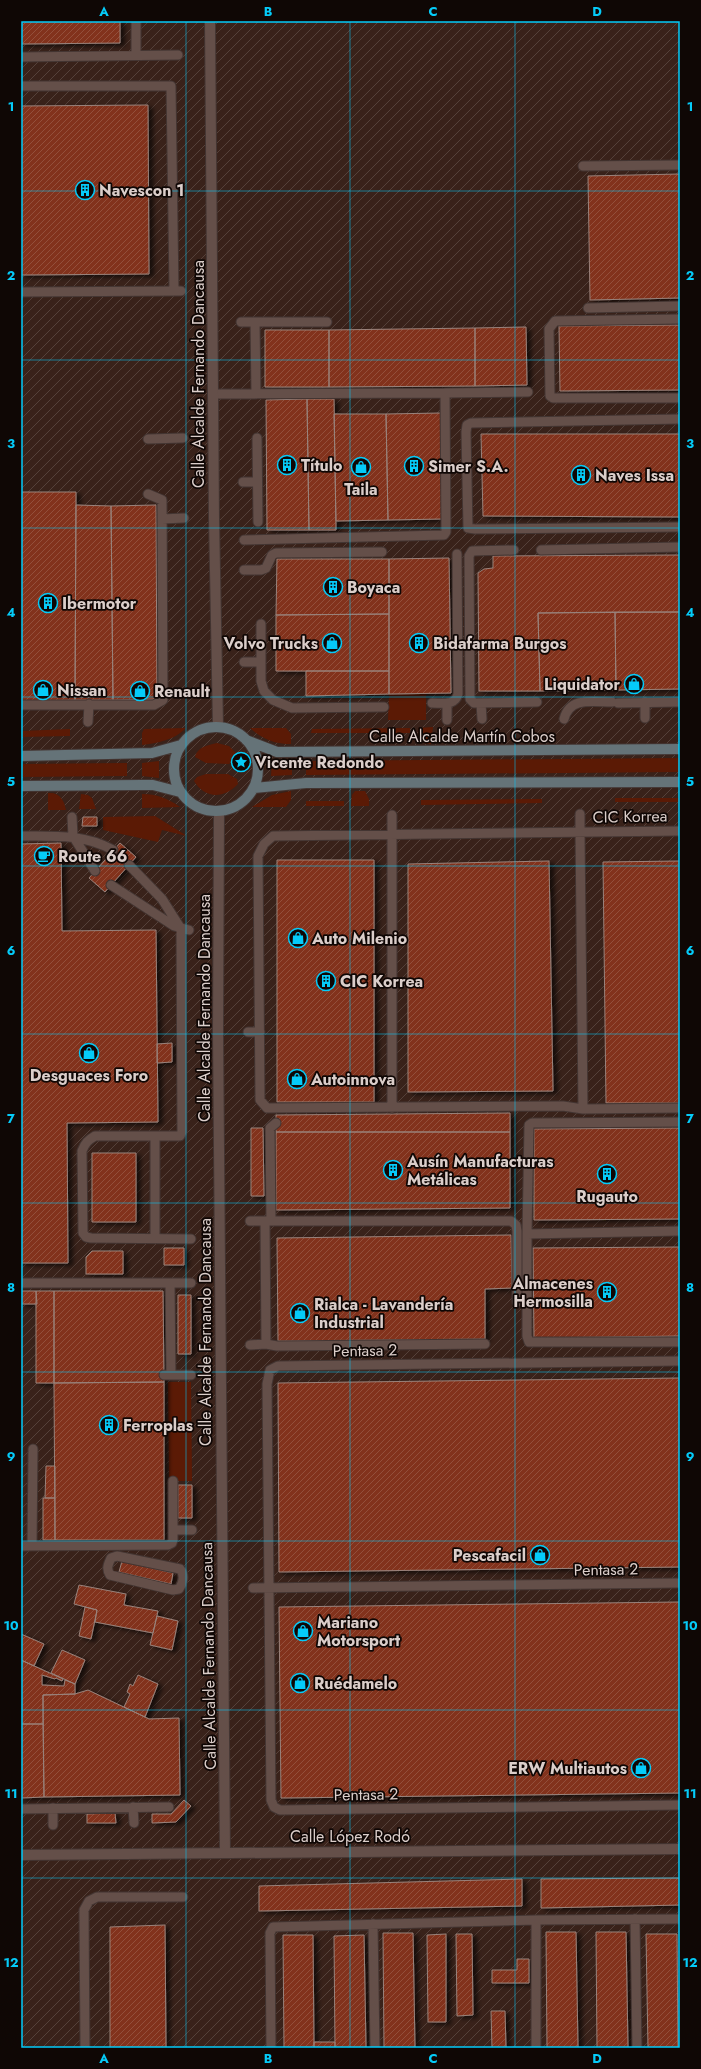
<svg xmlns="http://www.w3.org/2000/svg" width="701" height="2069" viewBox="0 0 701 2069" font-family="Jost,sans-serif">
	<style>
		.industrial { fill: url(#industrial-furrows) }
		.green { fill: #5b1a05 }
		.building { fill: url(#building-hatch); stroke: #99827b; filter: url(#shadow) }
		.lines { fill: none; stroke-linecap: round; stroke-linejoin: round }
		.lane-casing { stroke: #433532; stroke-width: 11 }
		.street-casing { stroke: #433532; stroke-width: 12 }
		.secondary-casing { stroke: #433532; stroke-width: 12 }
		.lane { stroke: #644f49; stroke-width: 9 }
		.street { stroke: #644f49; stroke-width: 10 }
		.secondary { stroke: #657378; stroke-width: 10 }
		.grid { fill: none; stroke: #05cbf9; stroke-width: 1; stroke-opacity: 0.55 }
		.labels { text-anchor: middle; stroke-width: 3.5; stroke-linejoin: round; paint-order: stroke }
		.poi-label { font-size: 16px; font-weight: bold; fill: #dbceca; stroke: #0f0705; text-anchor: start }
		.street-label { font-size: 16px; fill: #dbceca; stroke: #0f0705 }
		.neatline { fill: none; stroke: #05cbf9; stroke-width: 1.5 }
		.grid-label { font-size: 13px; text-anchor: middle; font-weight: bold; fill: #05cbf9 }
	</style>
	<defs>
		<pattern id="industrial-furrows" width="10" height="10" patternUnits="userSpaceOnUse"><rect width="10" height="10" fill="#39221a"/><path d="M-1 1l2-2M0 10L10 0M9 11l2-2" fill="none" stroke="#55413a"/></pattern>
		<pattern id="building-hatch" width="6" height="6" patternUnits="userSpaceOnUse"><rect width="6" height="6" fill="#82331b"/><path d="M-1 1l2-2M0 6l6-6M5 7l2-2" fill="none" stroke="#934f3b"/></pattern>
		<filter id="shadow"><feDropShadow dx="4.5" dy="2.5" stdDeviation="2" flood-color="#0009"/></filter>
	</defs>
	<rect width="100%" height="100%" fill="#2c1a15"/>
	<path class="industrial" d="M21 21H680V2048H21Z"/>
	<path class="green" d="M426 693V720H388L389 694Z
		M433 727 431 744C421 745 418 738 418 728Z
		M186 728C175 740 157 743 142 745V733L144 729Z
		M250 728H286L291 734V744C275 744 262 739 250 728Z
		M410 728V733H311L312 729Z
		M70 729V736L21 737V731Z
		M217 743 229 746 239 756 229 764 206 763 195 757C197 747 208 745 217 743Z
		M680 758V772L306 775V761Z
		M159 761V778L142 776V763Z
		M272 761 292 762V775L271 776Z
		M127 763V776L21 777V764Z
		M206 774H228L237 779 238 784C224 799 205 799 194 781L197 777Z
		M291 791V800L286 807H252L272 795Z
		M355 791H365L369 799V806H351L352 795Z
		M48 793C59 792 64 799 66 810H48Z
		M81 794 88 795 92 798 96 809H79Z
		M142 794C157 794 167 798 180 807L142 808Z
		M615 798H680V802H615Z
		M542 799V803L421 805V800Z
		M306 801H344V806H306Z
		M155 816 187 836 162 830 158 842 103 830V817Z
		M168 1382H191L192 1481H169Z"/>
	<path class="building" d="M21 21H120V43L21 44Z
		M148 105 149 274 21 275V106Z
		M680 174V298L590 300 588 176Z
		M680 325V390L560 391 559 326Z
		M526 327 527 385 475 386V328Z
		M475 328V386L329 387V330Z
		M265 330H329V387H265Z
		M307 399H334L336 530H309Z
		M307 399 309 530H267L266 400Z
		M441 413 442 519 388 520 386 414Z
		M334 414H386L388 520 336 521Z
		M481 434H680V517L483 516Z
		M21 492H76L75 700 21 701Z
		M76 505 111 506 113 700H75Z
		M156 505 157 699 113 700 111 506Z
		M680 555V612L538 613 540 691H479L478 573 484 569 493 568V556Z
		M449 558 451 693 389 694V559Z
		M277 559H389V614L276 615Z
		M615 612H680V689L616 690Z
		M615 612 616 690 540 691 538 613Z
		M389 614V671H276V615Z
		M306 671H389V694L306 696Z
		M83 817H97V826H82Z
		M61 843 62 931 156 930 158 1122 67 1123 68 1263H21V844Z
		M120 843 136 857 105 892 89 878Z
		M277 860H374V1102H277Z
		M549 861 553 1091 408 1092V864Z
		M680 861V1103H606L603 862Z
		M172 1043V1062L157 1063V1044Z
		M510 1113V1132H276V1115Z
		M251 1128H263L264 1196H251Z
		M680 1128V1219L534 1220V1129Z
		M276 1132H510V1208L276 1210Z
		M92 1153H136V1222H92Z
		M511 1235 512 1288 485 1289V1339L278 1341 277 1238Z
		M680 1247V1336L534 1338 533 1248Z
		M164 1248H184V1265H164Z
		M92 1251H123V1274H86V1257Z
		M21 1291H36L37 1304H21Z
		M36 1291H54V1383H36Z
		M54 1291H163L164 1382 54 1383Z
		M178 1295H191V1354H178Z
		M680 1378V1567L279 1572 278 1383Z
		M164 1382V1540H55L54 1383Z
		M46 1466H55V1498H45Z
		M178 1485H192V1518H178Z
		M43 1498H55V1540H43Z
		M122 1561 173 1573 171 1584 119 1572Z
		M79 1585 126 1594 124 1605 158 1611 153 1633 95 1622 97 1610 74 1604Z
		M680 1602V1793L281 1798 279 1607Z
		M85 1607 97 1610 91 1639 79 1636Z
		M157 1616 178 1621 172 1650 150 1645Z
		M21 1634 44 1644 34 1666 21 1660Z
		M62 1650 85 1660 75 1684 51 1673Z
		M21 1660 63 1679 62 1681 56 1678 55 1679 42 1675V1685L64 1686 65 1680 75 1684V1694L43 1695V1724H21Z
		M138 1675 158 1684 145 1717 124 1707 130 1694 127 1692 130 1684 133 1686Z
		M88 1690 149 1719 179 1718 180 1795 44 1797 43 1695 75 1694Z
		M21 1724H43L44 1797 21 1798Z
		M184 1800 191 1806 176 1822 152 1823V1814H171Z
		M115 1813 116 1823H87V1814Z
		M680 1878V1905L541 1908V1879Z
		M522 1879V1906L259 1911V1886Z
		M165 1925 166 2048H110V1927Z
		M546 1932H576L578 2048H547Z
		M596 1932H626L628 2048H597Z
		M383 1933H413L415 2048H384Z
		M446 1934V2022H428L427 1935Z
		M456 1934H472L473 2015 457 2016Z
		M646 1934H677L678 2048H648Z
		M283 1935H313L314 2048H284Z
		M364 1935 366 2048H335L334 1936Z
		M517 1959H529V1983H492V1970H517Z
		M491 2011H505L506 2048H492Z
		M314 2042H335V2048H314Z"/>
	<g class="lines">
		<g class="lane-casing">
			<path id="lane" d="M136 21V55
				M21 57 178 55
				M21 86H171L174 291
				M583 166 680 165
				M21 292 181 291
				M588 308 680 306
				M680 319 555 321 549 329 550 396 553 398H680
				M241 322H327
				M255 322 256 394
				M213 394 445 393
				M680 419 471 423 467 425 466 432 468 528 475 529 680 527
				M257 438 258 522
				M148 439 183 438
				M243 482H257
				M162 519 184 518
				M244 540 444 535 446 532 445 393 528 392
				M514 550 472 551 469 556 470 699 474 703 537 702
				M541 550 680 547
				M244 570H261L266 568 272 555 276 553 382 552
				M244 662H261V681L264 691 273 700 292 708 384 707
				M261 662V624
				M645 702V718
				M432 703C443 703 455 706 458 694L457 554
				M481 703 482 719
				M618 703 680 702
				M21 705H154L163 700 162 500 148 494
				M564 719C570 696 593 702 612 702
				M447 720V703
				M88 722 89 704
				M580 814V832L583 1109 563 1106 267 1108 260 1100 258 856 264 844 273 836 680 831
				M392 815V1108
				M72 817 73 836 95 871
				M21 836C54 836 84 834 113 850
				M129 865 162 899 181 929 182 1132 180 1136H95C88 1140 85 1143 82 1151L83 1233 86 1237 91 1238 191 1239
				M111 885 174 926 189 930
				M248 1032H260
				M583 1109 680 1108
				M680 1122 532 1123 529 1125 527 1234 680 1231
				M250 1221H265
				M271 1221 270 1128 276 1123
				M527 1234V1336L529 1342H680
				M155 1238V1136
				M21 1283H191
				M170 1283 171 1375
				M266 1344 277 1346 485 1344
				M250 1345 266 1344 265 1221H511L516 1225 517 1231V1302
				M680 1361 278 1366 270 1370 267 1384 271 1800 274 1807 280 1810 680 1805
				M164 1375H191
				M173 1530H192
				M21 1546 168 1545 172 1543 173 1540V1481
				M32 1546 33 1449
				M117 1556 180 1569C185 1575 183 1583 179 1589L173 1590 110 1575C106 1568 108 1565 111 1558Z
				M253 1588 680 1583
				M133 1807 134 1823
				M21 1809 169 1807
				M53 1825V1808
				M635 1919 637 2048
				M536 1920V2048
				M373 1924 375 2048
				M85 2048 84 1910 89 1901 97 1897H183
				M271 2048 270 1933 273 1927 536 1920 680 1919"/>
		</g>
		<g class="street-casing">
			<path id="street" d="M210 21 214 518 218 726
				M219 812 218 1032 225 1852
				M21 1855 680 1849"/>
		</g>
		<g class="secondary-casing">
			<path id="secondary" d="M174 769a42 42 0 1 1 84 0a42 42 0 1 1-84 0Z
				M246 740 277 752 680 749
				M21 756 152 753 181 745
				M21 786 142 785H153L180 792
				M254 788 306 783 680 782"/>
		</g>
		<use href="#lane" class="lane"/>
		<use href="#street" class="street"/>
		<use href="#secondary" class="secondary"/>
	</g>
	<path class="grid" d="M186 21V2048M350 21V2048M515 21V2048M21 191H680M21 360H680M21 528H680M21 697H680M21 866H680M21 1034H680M21 1203H680M21 1372H680M21 1541H680M21 1710H680M21 1878H680"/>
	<defs>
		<g id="building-ring" transform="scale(1)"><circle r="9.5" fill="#0f0705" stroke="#05cbf9" stroke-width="1.5"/><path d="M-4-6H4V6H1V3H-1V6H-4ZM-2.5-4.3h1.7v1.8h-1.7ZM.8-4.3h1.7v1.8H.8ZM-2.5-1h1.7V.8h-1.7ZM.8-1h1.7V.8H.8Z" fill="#05cbf9"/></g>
		<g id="shop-ring" transform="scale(1)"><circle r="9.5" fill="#0f0705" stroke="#05cbf9" stroke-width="1.5"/><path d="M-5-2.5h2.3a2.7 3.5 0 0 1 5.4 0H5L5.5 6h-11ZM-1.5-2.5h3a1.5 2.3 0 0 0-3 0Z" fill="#05cbf9"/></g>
		<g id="sight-ring" transform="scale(1)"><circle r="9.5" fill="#0f0705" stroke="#05cbf9" stroke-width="1.5"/><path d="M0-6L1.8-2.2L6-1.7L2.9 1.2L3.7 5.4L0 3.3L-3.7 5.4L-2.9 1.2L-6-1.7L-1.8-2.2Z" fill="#05cbf9"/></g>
		<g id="cafe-ring" transform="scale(1)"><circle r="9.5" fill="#0f0705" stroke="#05cbf9" stroke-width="1.5"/><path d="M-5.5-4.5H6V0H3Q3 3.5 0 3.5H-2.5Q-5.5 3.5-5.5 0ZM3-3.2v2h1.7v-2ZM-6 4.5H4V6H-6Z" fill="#05cbf9"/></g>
	</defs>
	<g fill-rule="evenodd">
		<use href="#building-ring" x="85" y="190"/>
		<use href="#building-ring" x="287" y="465"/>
		<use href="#building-ring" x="414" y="466"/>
		<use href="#shop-ring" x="361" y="467"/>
		<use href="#building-ring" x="581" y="475"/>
		<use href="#building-ring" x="333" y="587"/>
		<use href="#building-ring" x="48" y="603"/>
		<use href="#shop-ring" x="332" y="643"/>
		<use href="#building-ring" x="419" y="643"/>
		<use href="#shop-ring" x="634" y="684"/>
		<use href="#shop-ring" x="43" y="690"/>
		<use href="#shop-ring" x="140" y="691"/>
		<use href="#sight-ring" x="241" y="762"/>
		<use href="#cafe-ring" x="44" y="856"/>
		<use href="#shop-ring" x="298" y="938"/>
		<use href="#building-ring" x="326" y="981"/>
		<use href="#shop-ring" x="89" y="1053"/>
		<use href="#shop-ring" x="297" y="1079"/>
		<use href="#building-ring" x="393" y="1170"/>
		<use href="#building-ring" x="607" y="1174"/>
		<use href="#building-ring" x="607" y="1292"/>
		<use href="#shop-ring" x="300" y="1313"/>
		<use href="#building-ring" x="109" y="1425"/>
		<use href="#shop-ring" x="540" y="1555"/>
		<use href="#shop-ring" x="303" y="1631"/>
		<use href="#shop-ring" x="300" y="1683"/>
		<use href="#shop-ring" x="641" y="1768"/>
	</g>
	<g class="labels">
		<g class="poi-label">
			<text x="99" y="196">Navescon 1</text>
			<text x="301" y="471">Título</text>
			<text x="428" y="472">Simer S.A.</text>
			<text x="595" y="481">Naves Issa</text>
			<text x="361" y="495" text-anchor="middle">Taila</text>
			<text x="347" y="593">Boyaca</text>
			<text x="62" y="609">Ibermotor</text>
			<text x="318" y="649" text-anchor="end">Volvo Trucks</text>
			<text x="433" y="649">Bidafarma Burgos</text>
			<text x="620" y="690" text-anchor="end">Liquidator</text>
			<text x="57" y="696">Nissan</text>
			<text x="154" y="697">Renault</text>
			<text x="255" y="768">Vicente Redondo</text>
			<text x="58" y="862">Route 66</text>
			<text x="312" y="944">Auto Milenio</text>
			<text x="340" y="987">CIC Korrea</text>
			<text x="89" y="1081" text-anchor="middle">Desguaces Foro</text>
			<text x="311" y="1085">Autoinnova</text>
			<text x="407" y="1167">Ausín Manufacturas<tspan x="407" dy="18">Metálicas</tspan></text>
			<text x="607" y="1202" text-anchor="middle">Rugauto</text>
			<text x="593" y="1289" text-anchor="end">Almacenes<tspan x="593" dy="18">Hermosilla</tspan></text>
			<text x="314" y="1310">Rialca - Lavandería<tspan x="314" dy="18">Industrial</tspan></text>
			<text x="123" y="1431">Ferroplas</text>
			<text x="526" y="1561" text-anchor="end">Pescafacil</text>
			<text x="317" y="1628">Mariano<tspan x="317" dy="18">Motorsport</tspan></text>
			<text x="314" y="1689">Ruédamelo</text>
			<text x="627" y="1774" text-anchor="end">ERW Multiautos</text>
		</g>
		<g class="street-label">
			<text transform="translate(198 374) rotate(-90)" y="6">Calle Alcalde Fernando Dancausa</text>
			<text x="462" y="742">Calle Alcalde Martín Cobos</text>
			<text transform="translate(630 816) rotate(-1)" y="6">CIC Korrea</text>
			<text transform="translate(204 1008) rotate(-90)" y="6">Calle Alcalde Fernando Dancausa</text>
			<text transform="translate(205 1332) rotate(-90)" y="6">Calle Alcalde Fernando Dancausa</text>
			<text transform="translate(365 1350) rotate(-1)" y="6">Pentasa 2</text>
			<text transform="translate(606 1569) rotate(-1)" y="6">Pentasa 2</text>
			<text transform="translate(208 1656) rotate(-91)" y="6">Calle Alcalde Fernando Dancausa</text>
			<text transform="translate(366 1794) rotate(-1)" y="6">Pentasa 2</text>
			<text x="350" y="1842">Calle López Rodó</text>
		</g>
	</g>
	<rect width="701" height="2069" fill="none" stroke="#0f0705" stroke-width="44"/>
	<rect x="22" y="22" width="657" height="2025" class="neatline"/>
	<g class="grid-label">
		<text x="104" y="16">A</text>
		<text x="268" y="16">B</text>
		<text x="433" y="16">C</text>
		<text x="597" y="16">D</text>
		<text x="11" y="111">1</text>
		<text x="690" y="111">1</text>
		<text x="11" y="280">2</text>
		<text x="690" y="280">2</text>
		<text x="11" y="448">3</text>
		<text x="690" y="448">3</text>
		<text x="11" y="617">4</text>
		<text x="690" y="617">4</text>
		<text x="11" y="786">5</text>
		<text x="690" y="786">5</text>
		<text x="11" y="955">6</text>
		<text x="690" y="955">6</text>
		<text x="11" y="1123">7</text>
		<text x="690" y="1123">7</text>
		<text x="11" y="1292">8</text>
		<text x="690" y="1292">8</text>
		<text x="11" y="1461">9</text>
		<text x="690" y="1461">9</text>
		<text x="11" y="1630">10</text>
		<text x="690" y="1630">10</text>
		<text x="11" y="1798">11</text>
		<text x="690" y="1798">11</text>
		<text x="11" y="1967">12</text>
		<text x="690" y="1967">12</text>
		<text x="104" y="2063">A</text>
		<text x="268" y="2063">B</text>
		<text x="433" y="2063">C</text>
		<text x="597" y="2063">D</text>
	</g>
</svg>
